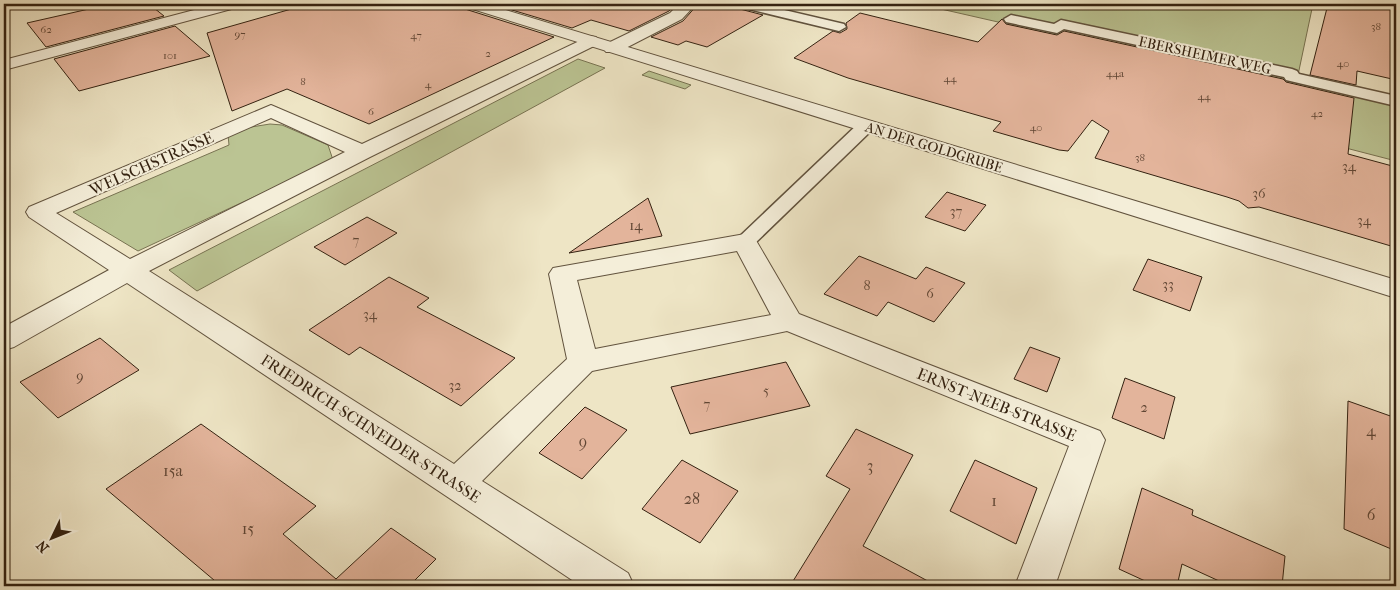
<svg xmlns="http://www.w3.org/2000/svg" width="1400" height="590" viewBox="0 0 1400 590" font-family="'IM FELL French Canon',serif">
	<style>
		.green { fill: #bbc493; stroke: #787352 }
		.building { fill: #e3b49b; stroke: #342211 }
		.lines { fill: none; stroke-linecap: round; stroke-linejoin: round }
		.service-casing { stroke: #62533e; stroke-width: 3 }
		.minor-casing { stroke: #62533e; stroke-width: 2 }
		.tertiary-casing { stroke: #62533e; stroke-width: 2 }
		.service { fill: #f4eed9; fill-rule: evenodd }
		.minor { fill: #f4eed9; fill-rule: evenodd }
		.tertiary { fill: #f4eed9; fill-rule: evenodd }
		.labels { text-anchor: middle; stroke-width: 4; stroke-linejoin: round; paint-order: stroke }
		.far-number-label { font-size: 11px; fill: #604634 }
		.far-street-label { font-size: 14px; fill: #342211; stroke: #f4eed9 }
		.number-label { font-size: 14px; fill: #604634 }
		.street-label { font-size: 16px; fill: #342211; stroke: #f4eed9 }
		.near-number-label { font-size: 16px; fill: #604634 }
	</style>
	<rect width="100%" height="100%" fill="#eee5c5"/>
	<filter id="stains"><feTurbulence type="fractalNoise" baseFrequency=".004" numOctaves="4"/><feColorMatrix values="0 0 0 0 .2 0 0 0 0 .09 0 0 0 0 .02 0 0 0 .5 -.17"/></filter>
	<radialGradient id="worn" r=".72"><stop offset=".6" stop-color="#630" stop-opacity="0"/><stop offset="1" stop-color="#630" stop-opacity=".3"/></radialGradient>
	<path class="green" d="M919 4H1313L1298 75 1396 96V161L1284 132 1055 35Z
		M578 59 605 68 197 291 169 270Z
		M649 71 691 85 685 89 642 75Z
		M270 124 282 125 328 145 333 160 138 251 73 212 229 145 228 135 245 128Z"/>
	<path class="building" d="M111 4H149L164 16 46 47 27 23Z
		M309 4H461L465 9 554 37 369 124 287 89 232 111 207 33Z
		M492 4H677L669 11 629 31 591 20 572 28Z
		M698 4H736L740 9 763 15 707 47 686 41 678 45 651 37 683 21Z
		M1328 4H1396V49L1394 48 1392 79 1357 71 1356 85 1310 75Z
		M860 13 978 42 1002 19 1006 24 1057 35 1064 31 1283 79 1286 82 1354 98 1348 154 1396 167V234L1392 233 1391 246 1259 207 1248 208 1239 201 1227 197 1095 158 1109 131 1092 120 1068 151 1059 150 993 131 1001 122 848 78 794 58 833 31 840 33 847 29 846 23Z
		M175 26 210 56 79 91 54 59Z
		M947 192 986 205 965 231 925 217Z
		M648 198 662 236 569 253Z
		M367 217 397 233 345 265 314 247Z
		M859 256 916 279 926 267 965 283 934 322 888 302 877 316 824 294Z
		M1148 259 1202 277 1190 311 1133 290Z
		M389 277 429 298 417 307 515 358 461 406 360 347 349 355 309 330Z
		M100 338 139 370 58 418 20 382Z
		M1030 347 1060 358 1047 392 1014 379Z
		M786 362 810 406 690 434 671 387Z
		M1125 378 1175 397 1164 439 1112 418Z
		M1348 401 1396 418V551L1344 529Z
		M585 407 627 430 582 479 539 453Z
		M201 424 316 506 283 534 336 579 391 528 436 559 409 586H221L106 489Z
		M856 429 913 455 863 546 937 586H790L850 489 826 476Z
		M682 460 738 491 700 543 642 509Z
		M975 460 1037 488 1016 544 950 511Z
		M1142 488 1193 510 1192 515 1285 556 1282 586H1230L1182 564 1177 586H1156L1119 569Z"/>
	<g class="lines">
		<g class="service-casing">
			<path id="service" d="M738 4H759L844 24 846 27 839 31 740 7Z
				M1011 15 1054 24 1061 20 1292 69 1297 71 1299 74 1396 96V106L1286 80 1284 77 1064 29 1057 33 1006 22 1004 19Z
				M866 121 872 122 874 126 872 130 752 246 745 248 738 246 735 242 738 238 860 122Z"/>
		</g>
		<g class="minor-casing">
			<path id="minor" d="M679 4H696L682 19 618 52H606L603 48 606 44 670 13Z
				M590 36 596 37 599 41 596 45 370 157 149 271 454 464 567 359 549 274 553 268 745 234 754 237 799 314 1100 431 1105 440 1055 586H1015L1069 446 787 331 592 371 482 481 628 573 634 586H581L127 283 14 347 4 350V327L109 270 29 217 26 212 29 207 271 105 362 144ZM271 118 345 152 130 259 56 213ZM737 251 771 315 595 349 577 280Z"/>
		</g>
		<g class="tertiary-casing">
			<path id="tertiary" d="M217 4H242L239 7 4 70V60Z
				M463 4H486L1396 280V298L466 7Z"/>
		</g>
		<use href="#service" class="service"/>
		<use href="#minor" class="minor"/>
		<use href="#tertiary" class="tertiary"/>
	</g>
	<g class="labels">
		<g class="far-number-label">
			<text x="1376" y="30">38</text>
			<text x="46" y="33">62</text>
			<text x="240" y="38">97</text>
			<text x="416" y="39">47</text>
			<text x="488" y="57">2</text>
			<text x="170" y="59">101</text>
			<text x="1343" y="67">40</text>
			<text x="1115" y="77">44a</text>
			<text x="950" y="82">44</text>
			<text x="303" y="85">8</text>
			<text x="428" y="88">4</text>
			<text x="1204" y="100">44</text>
			<text x="371" y="115">6</text>
			<text x="1317" y="117">42</text>
			<text x="1036" y="131">40</text>
			<text x="1140" y="161">38</text>
		</g>
		<g class="far-street-label">
			<text transform="translate(1205 55) rotate(12)" y="5">EBERSHEIMER WEG</text>
			<text transform="translate(934 147) rotate(17)" y="5">AN DER GOLDGRUBE</text>
		</g>
		<g class="number-label">
			<text x="1349" y="171">34</text>
			<text x="1259" y="198">36</text>
			<text x="956" y="216">37</text>
			<text x="1364" y="225">34</text>
			<text x="636" y="230">14</text>
			<text x="356" y="245">7</text>
			<text x="1168" y="289">33</text>
			<text x="867" y="290">8</text>
			<text x="930" y="298">6</text>
			<text x="370" y="319">34</text>
			<text x="80" y="381">9</text>
			<text x="455" y="390">32</text>
			<text x="766" y="395">5</text>
			<text x="707" y="409">7</text>
			<text x="1144" y="412">2</text>
		</g>
		<g class="street-label">
			<text transform="translate(151 163) rotate(-24)" y="6">WELSCHSTRASSE</text>
			<text transform="translate(997 404) rotate(22)" y="6">ERNST-NEEB-STRASSE</text>
			<text transform="translate(371 428) rotate(33)" y="6">FRIEDRICH-SCHNEIDER-STRASSE</text>
		</g>
		<g class="near-number-label">
			<text x="1371" y="436">4</text>
			<text x="583" y="447">9</text>
			<text x="870" y="471">3</text>
			<text x="173" y="476">15a</text>
			<text x="692" y="504">28</text>
			<text x="994" y="506">1</text>
			<text x="1371" y="520">6</text>
			<text x="248" y="534">15</text>
		</g>
	</g>
	<rect width="1400" height="590" fill="none" stroke="#eee5c5" stroke-width="20"/>
	<rect x="5" y="5" width="1390" height="580" fill="none" stroke="#342211" stroke-width="2.5"/>
	<rect x="10" y="10" width="1380" height="570" fill="none" stroke="#342211"/>
	<g transform="translate(52 538) rotate(227)" stroke="#f4eed9" stroke-width="4" paint-order="stroke">
	<path d="M0-4L9 19L0 12L-9 19Z" fill="#342211"/>
	<text y="-8" font-size="14" font-weight="bold" text-anchor="middle" fill="#342211">N</text>
	</g>
	<rect width="100%" height="100%" filter="url(#stains)"/>
	<rect width="100%" height="100%" fill="url(#worn)"/>
</svg>
